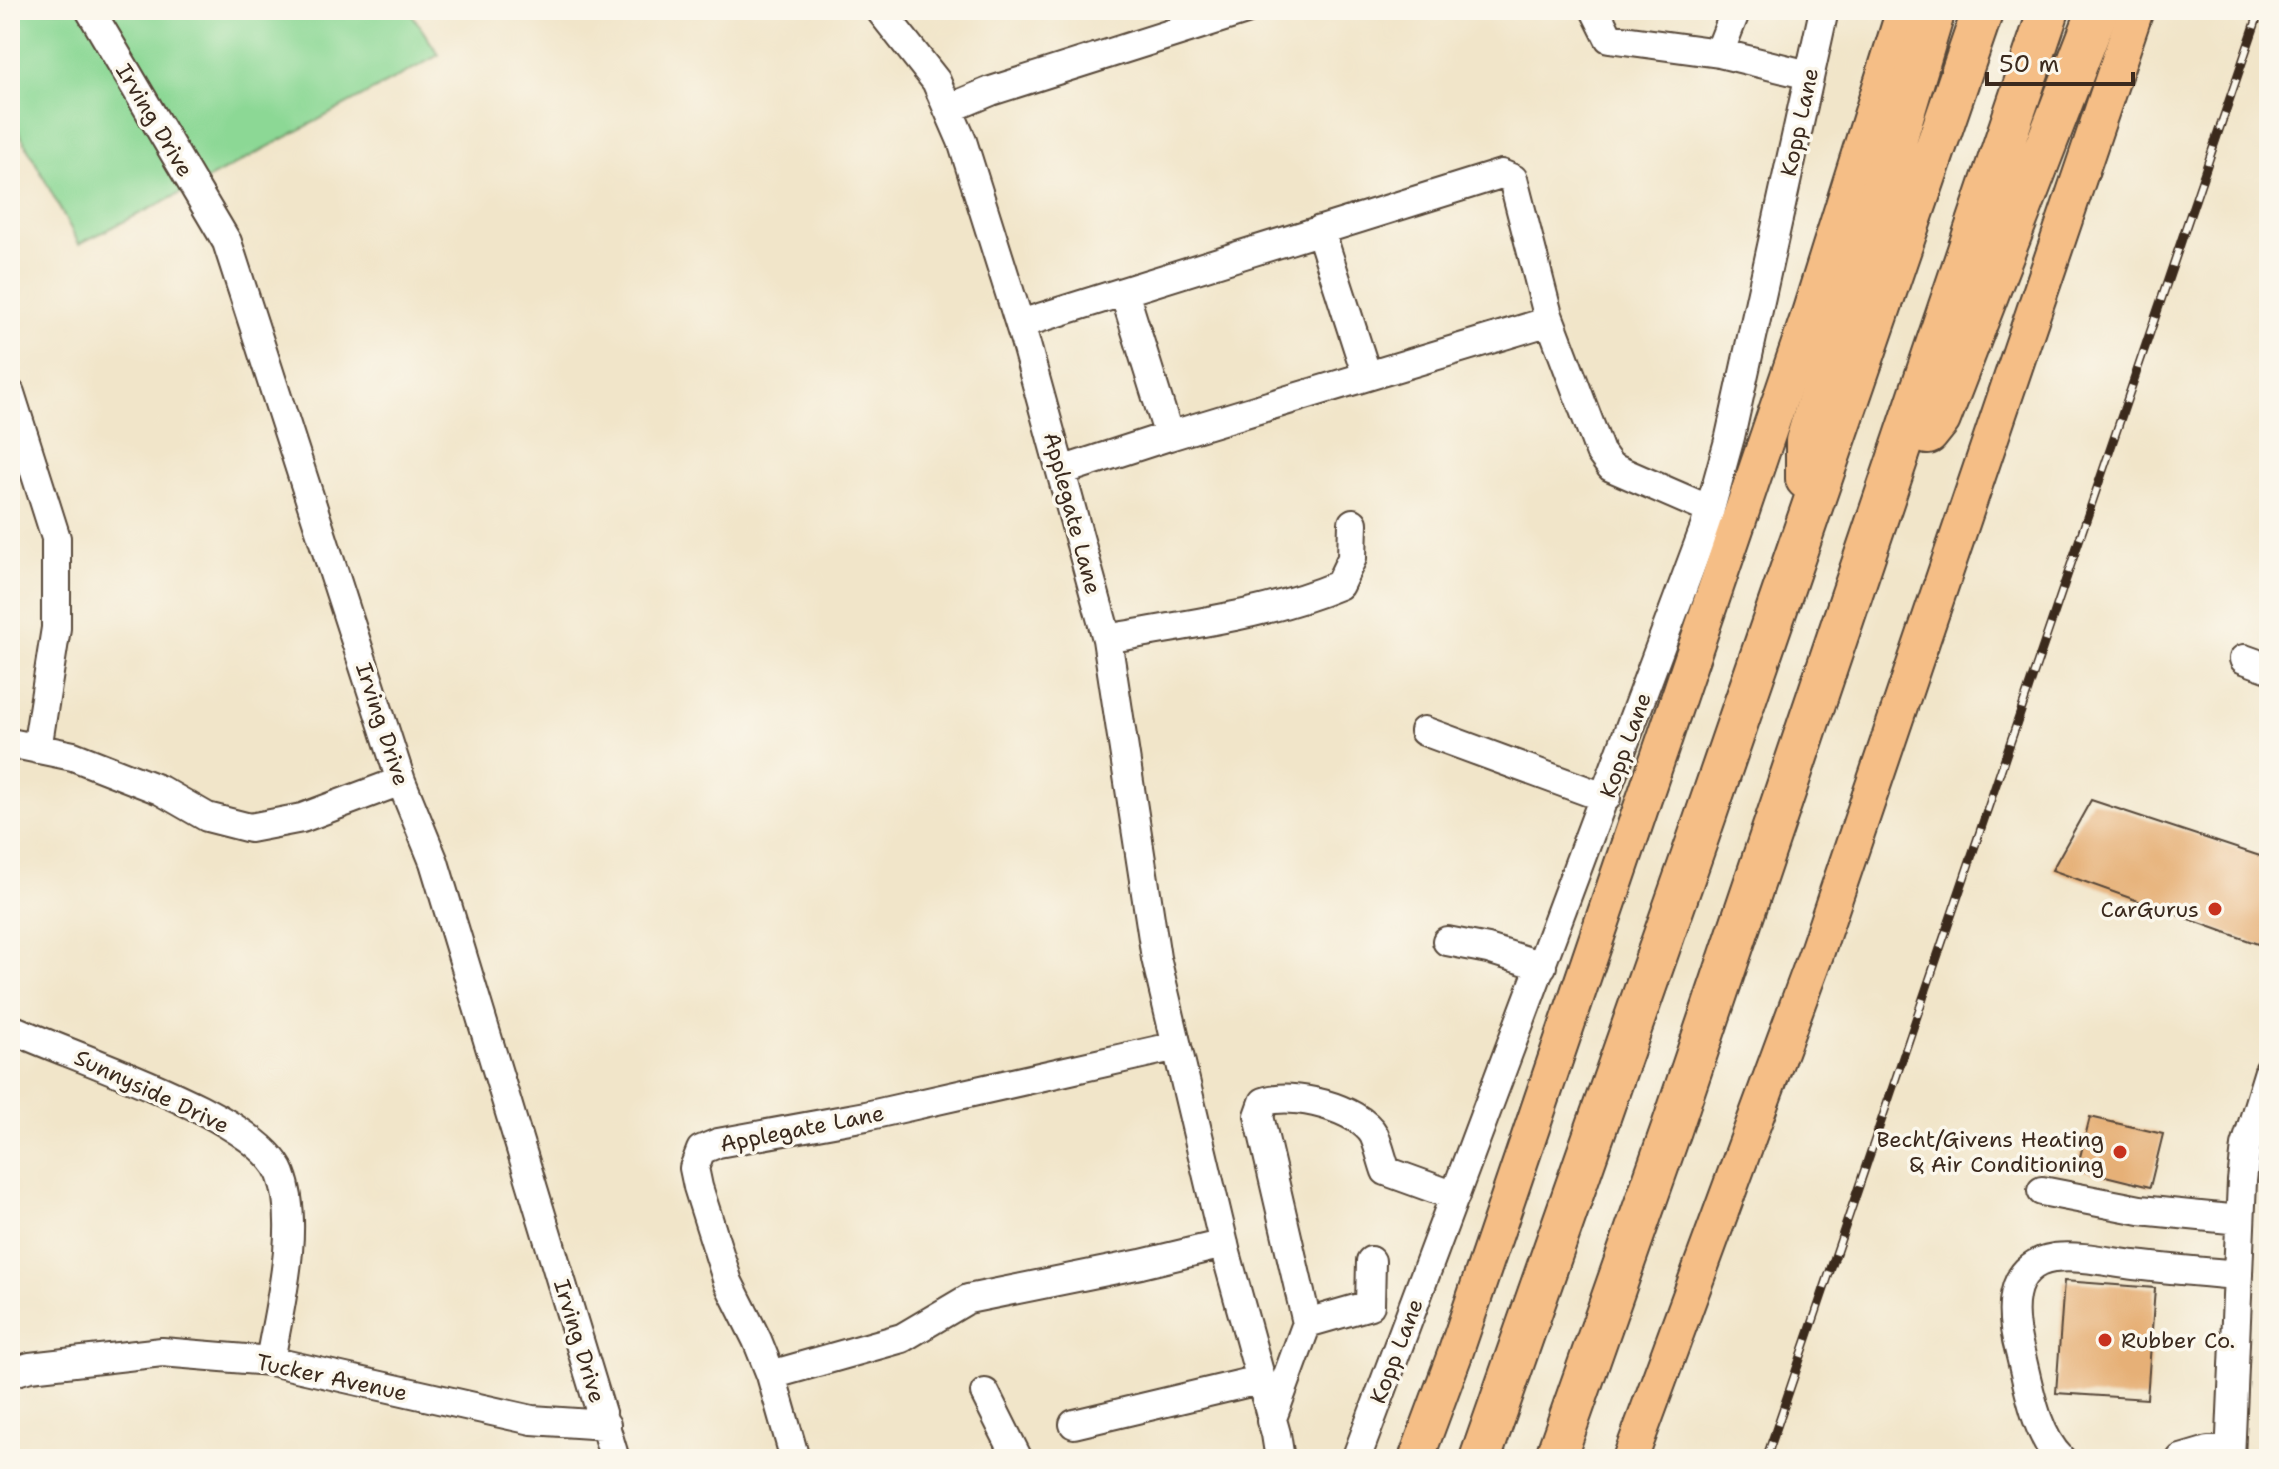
<svg xmlns="http://www.w3.org/2000/svg" width="2279" height="1469" viewBox="0 0 2279 1469" font-family="'Shantell Sans',sans-serif">
	<style>
		.green { fill: #8cd895; stroke: #64815a; stroke-width: 2 }
		.building { fill: #e6b077 }
		.lines { fill: none; stroke-linecap: round; stroke-linejoin: round }
		.minor-casing { stroke: #564638; stroke-width: 32 }
		.major-casing { stroke: #564638; stroke-width: 38 }
		.highway-casing { stroke: #564638; stroke-width: 44 }
		.minor { stroke: #fff; stroke-width: 28 }
		.major { stroke: #f5be86; stroke-width: 34 }
		.highway { stroke: #f5be86; stroke-width: 40 }
		.rail-casing { stroke: #3b2a1e; stroke-width: 9 }
		.rail { stroke: #fbf7ec; stroke-width: 6; stroke-dasharray: 18; stroke-linecap: butt }
		.poi-dot { fill: #c8321e; stroke: #fbf7ec; stroke-width: 3 }
		.labels { text-anchor: middle; stroke-width: 7; stroke-linejoin: round; paint-order: stroke }
		.street-label { font-size: 22px; fill: #3b2a1e; stroke: #fbf7ec }
		.poi-label { font-size: 22px; fill: #3b2a1e; stroke: #fbf7ec; text-anchor: end }
	</style>
	<rect width="100%" height="100%" fill="#fbf7ec"/>
	<filter id="ink" filterUnits="userSpaceOnUse"><feTurbulence type="fractalNoise" baseFrequency=".0125" numOctaves="2"/><feDisplacementMap in="SourceGraphic" scale="16" xChannelSelector="R" yChannelSelector="G"/><feConvolveMatrix kernelMatrix="1 2 1 2 8 2 1 2 1" color-interpolation-filters="sRGB"/></filter>
	<filter id="wash" filterUnits="userSpaceOnUse"><feTurbulence type="fractalNoise" baseFrequency=".006" numOctaves="4" result="noise"/><feDisplacementMap in="SourceGraphic" scale="32" xChannelSelector="R" yChannelSelector="G"/><feGaussianBlur stdDeviation="1.8" result="paint"/><feColorMatrix in="noise" values="0 0 0 0 0 0 0 0 0 0 0 0 0 0 0 0 0 1.4 0 .05"/><feComposite in="paint" operator="in"/></filter>
	<g filter="url(#wash)">
		<rect width="100%" height="100%" fill="#f1e5c9"/>
		<path class="green" d="M10 10H409L439 55 199 184 79 244 10 115Z"/>
		<g id="blocks">
			<path class="building" d="M2091 800 2269 859V948L2052 870Z
				M2090 1117 2163 1134 2150 1187 2077 1169Z
				M2064 1281 2155 1288 2147 1399 2056 1393Z"/>
		</g>
	</g>
	<g filter="url(#ink)">
		<use href="#blocks" fill-opacity="0" stroke="#564638" stroke-width="2"/>
		<g class="lines">
			<g class="minor-casing">
				<path id="minor" d="M90 10 227 242 401 781 434 862 615 1459
					M880 10 936 81 962 141 1025 341 1107 639 1156 958 1226 1253 1276 1434 1280 1459
					M1595 10 1609 38 1719 53 1809 75
					M1719 53 1736 10
					M948 109 991 91 1246 10
					M1320 230 1367 376
					M1548 315 1600 452 1611 467 1710 510
					M1020 324 1501 174 1513 179 1548 315 1540 324 1169 436 1124 292
					M10 393 56 538V628L37 749
					M1061 471 1169 436
					M1107 639C1186 624 1265 616 1339 585L1352 558 1353 523
					M2244 659 2269 668
					M1424 731 1606 798
					M10 743 73 756 160 790 207 817 250 828 302 818 401 781
					M1447 941 1488 949 1542 966
					M10 1028C70 1057 257 1114 281 1174 301 1225 279 1308 270 1361
					M2042 1191 2140 1210 2240 1220
					M1371 1261 1370 1305 1307 1323 1259 1116 1264 1102C1291 1091 1359 1108 1374 1135 1379 1146 1382 1160 1386 1171L1455 1196
					M10 1373 30 1367 162 1352 270 1361 532 1420 606 1425
					M771 1375 902 1338 968 1299 1141 1264 1224 1244
					M985 1393 1018 1459
					M1271 1421 1307 1323
					M1074 1424 1259 1380
					M795 1459 771 1375 757 1340 728 1282 698 1187 694 1168 701 1150 718 1143 866 1116 1177 1046
					M1356 1459 1705 527 1730 437 1824 10
					M2061 1459C2035 1433 2029 1387 2020 1352 2010 1316 2006 1265 2054 1258 2080 1255 2109 1262 2134 1265 2169 1269 2203 1272 2238 1275
					M2181 1459 2208 1451H2230
					M2230 1459 2242 1181 2246 1146 2269 1071"/>
			</g>
			<g class="major-casing">
				<path id="major" d="M1416 1459 1455 1354 1807 320 1904 10
					M1630 1459 1816 954 2136 10"/>
			</g>
			<g class="highway-casing">
				<path id="highway" d="M1928 434 1940 419 2098 10
					M1806 479V441L1935 10
					M1480 1459 1697 841 1983 10
					M1555 1459 1671 1130 2049 10"/>
			</g>
			<use href="#minor" class="minor"/>
			<use href="#major" class="major"/>
			<use href="#highway" class="highway"/>
			<g class="rail-casing">
				<path id="rail" d="M1766 1459 2260 10"/>
			</g>
			<use href="#rail" class="rail"/>
		</g>
	</g>
	<g class="poi-dot">
		<circle cx="2215" cy="909" r="8"/>
		<circle cx="2120" cy="1152" r="8"/>
		<circle cx="2105" cy="1340" r="8"/>
	</g>
	<g class="labels">
		<g class="street-label">
			<text transform="translate(155 120) rotate(59)" y="8">Irving Drive</text>
			<text transform="translate(1799 122) rotate(-78)" y="8">Kopp Lane</text>
			<text transform="translate(1073 513) rotate(75)" y="8">Applegate Lane</text>
			<text transform="translate(383 724) rotate(72)" y="8">Irving Drive</text>
			<text transform="translate(1625 745) rotate(-70)" y="8">Kopp Lane</text>
			<text transform="translate(152 1091) rotate(25)" y="8">Sunnyside Drive</text>
			<text transform="translate(802 1128) rotate(-11)" y="8">Applegate Lane</text>
			<text transform="translate(580 1341) rotate(73)" y="8">Irving Drive</text>
			<text transform="translate(1396 1351) rotate(-69)" y="8">Kopp Lane</text>
			<text transform="translate(332 1377) rotate(12)" y="8">Tucker Avenue</text>
		</g>
		<g class="poi-label">
			<text x="2199" y="917">CarGurus</text>
			<text x="2104" y="1147">Becht/Givens Heating<tspan x="2104" dy="25">&amp; Air Conditioning</tspan></text>
			<text x="2121" y="1348" text-anchor="start">Rubber Co.</text>
		</g>
	</g>
	<rect width="2279" height="1469" fill="none" stroke="#fbf7ec" stroke-width="40"/>
	<path d="M1987 72v12h146v-12" fill="none" stroke="#3b2a1e" stroke-width="4"/>
	<text x="1999" y="72" font-size="24" fill="#3b2a1e" stroke="#fbf7ec" stroke-width="6" paint-order="stroke">50 m</text>
</svg>
